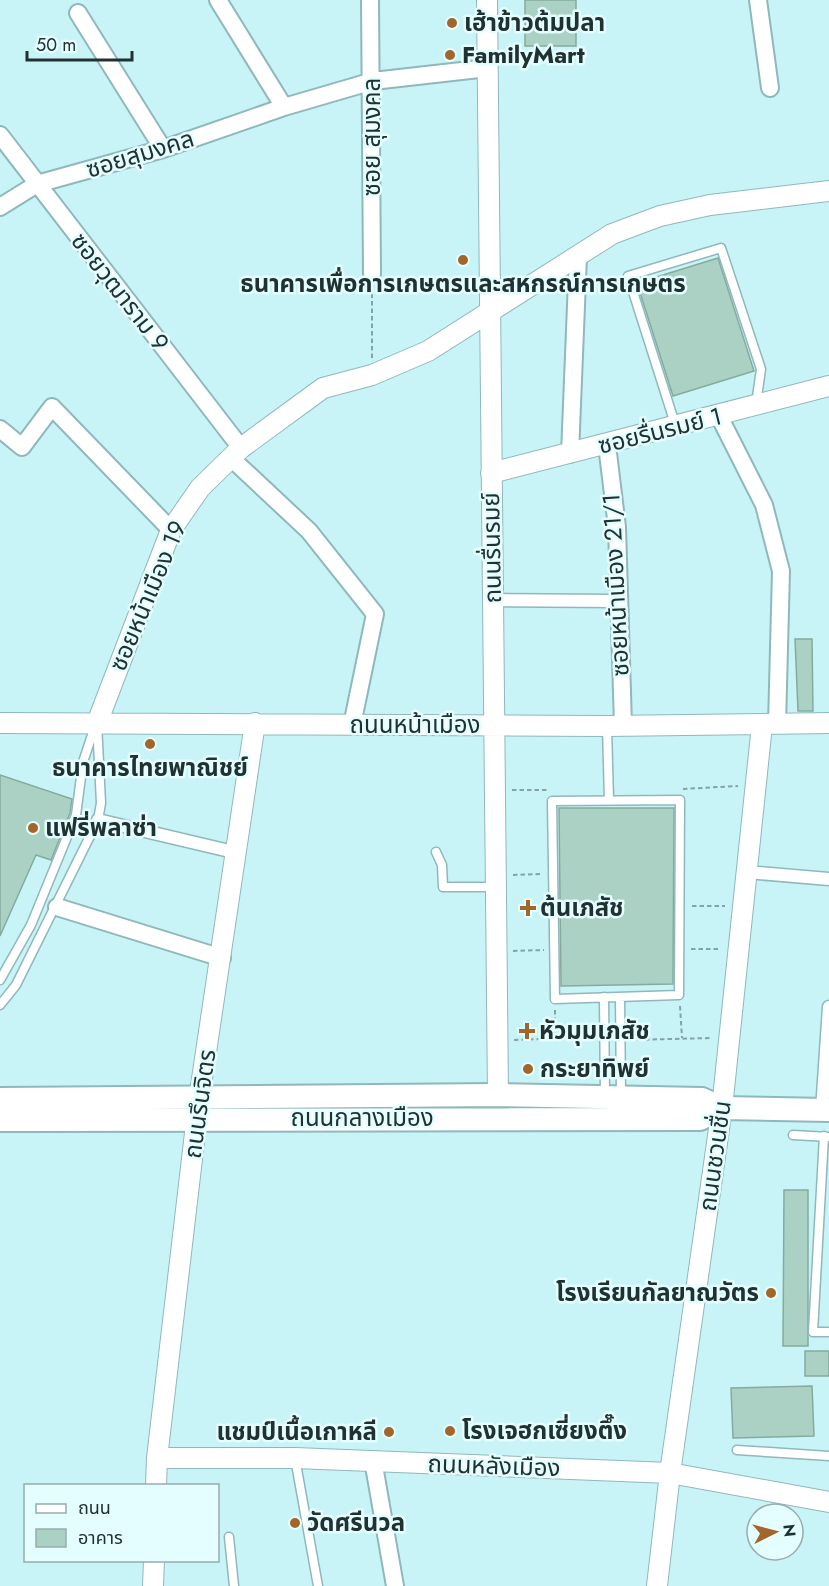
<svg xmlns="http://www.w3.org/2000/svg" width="829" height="1586" viewBox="0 0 829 1586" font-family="Jost,'Noto Sans Thai',sans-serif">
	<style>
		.building { fill: #abd1c5; stroke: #85ab9e; stroke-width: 1.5 }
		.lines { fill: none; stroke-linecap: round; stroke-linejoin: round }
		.service-casing { stroke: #8fb8bb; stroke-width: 11 }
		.pedestrian-casing { stroke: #8fb8bb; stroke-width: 15 }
		.minor-casing { stroke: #8fb8bb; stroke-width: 20 }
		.tertiary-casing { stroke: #8fb8bb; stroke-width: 22 }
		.secondary-casing { stroke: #8fb8bb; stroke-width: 26 }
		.path { stroke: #83a3a5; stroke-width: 2; stroke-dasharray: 4.5 3; stroke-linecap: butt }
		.service { stroke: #fff; stroke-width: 8 }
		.pedestrian { stroke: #fff; stroke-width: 12 }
		.minor { stroke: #fff; stroke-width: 16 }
		.tertiary { stroke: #fff; stroke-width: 20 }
		.secondary { stroke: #fff; stroke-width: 22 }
		.poi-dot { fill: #a3662a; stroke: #e4feff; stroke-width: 2 }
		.labels { text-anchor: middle; stroke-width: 5; stroke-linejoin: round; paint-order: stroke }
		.poi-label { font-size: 24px; font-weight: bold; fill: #203132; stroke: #e4feff; text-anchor: start }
		.street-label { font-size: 24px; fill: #203132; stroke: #e4feff }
	</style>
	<rect width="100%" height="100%" fill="#c9f4f7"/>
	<path class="building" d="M525 0H576V46H525Z
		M718 258 754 371 673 396 637 283Z
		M795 639H812L813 711H798Z
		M0 775 72 799 70 813 51 860 36 855 0 936Z
		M559 808H674L673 984 561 986Z
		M784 1190H808V1346H783Z
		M805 1351H829V1376H805Z
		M812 1386 814 1436 733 1438 731 1388Z"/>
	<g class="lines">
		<g class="service-casing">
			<path id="service" d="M676 427 628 276 721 248 761 369 756 404
				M607 727 609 800
				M680 800 679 995 555 999 552 801Z
				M436 852 442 865 443 887H495
				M0 980 31 925 76 815 83 762 95 726
				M604 997 605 1096
				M620 997 621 1096
				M0 1005 16 985 98 820 101 803 97 723
				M793 1135 829 1137
				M824 1136 813 1332H829
				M737 1450 829 1456
				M295 1458 318 1586
				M229 1537 234 1586"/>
		</g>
		<g class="pedestrian-casing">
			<path id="pedestrian" d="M492 600 618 601
				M98 820 238 853
				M746 872 829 879
				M822 1110 829 1007"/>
		</g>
		<g class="minor-casing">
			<path id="minor" d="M218 0 284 107
				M370 0 372 274
				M758 0 770 88
				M78 13 163 149
				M0 135 241 448
				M0 207 37 184 163 149 284 107 373 81 488 68
				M719 416 764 505 781 571 777 724
				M0 429 22 447 52 407 171 530
				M607 445 617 527 623 725
				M570 454 578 256
				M231 458 309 531 375 614 352 725
				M57 907 222 958
				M373 1460 395 1586"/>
		</g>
		<g class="tertiary-casing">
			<path id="tertiary" d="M487 0 498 1095
				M491 473 829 386
				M0 723 607 726 829 723
				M97 723 171 530 200 488 241 448 323 388 372 375 428 351 612 234 660 216 710 205 829 191
				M157 1458H295L670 1473 829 1502
				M156 1486 157 1458 199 1099 255 723
				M153 1586 154 1560
				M657 1586 670 1473 722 1108 762 725"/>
		</g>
		<g class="secondary-casing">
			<path id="secondary" d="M0 1099 498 1095 702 1099 722 1108 829 1110
				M0 1120 700 1119 722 1108"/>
		</g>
		<path class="path" d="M372 358V289
			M683 789 738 786
			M512 790H549
			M513 875 543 874
			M692 906H725
			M691 949H721
			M513 951 544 950
			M680 1006 682 1038
			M555 1010V1038
			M514 1040 593 1037
			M630 1040 712 1038"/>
		<use href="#service" class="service"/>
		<use href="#pedestrian" class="pedestrian"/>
		<use href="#minor" class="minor"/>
		<use href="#tertiary" class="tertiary"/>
		<use href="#secondary" class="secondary"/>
	</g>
	<g class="poi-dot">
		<circle cx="452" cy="23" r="6"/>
		<circle cx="450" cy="55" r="6"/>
		<circle cx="463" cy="260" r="6"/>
		<circle cx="150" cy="744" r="6"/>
		<circle cx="33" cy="828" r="6"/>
		<path d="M525 899h6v6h6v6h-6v6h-6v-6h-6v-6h6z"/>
		<path d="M524 1022h6v6h6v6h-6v6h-6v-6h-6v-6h6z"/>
		<circle cx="528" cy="1069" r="6"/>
		<circle cx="771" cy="1293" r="6"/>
		<circle cx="450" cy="1431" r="6"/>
		<circle cx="389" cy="1432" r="6"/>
		<circle cx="295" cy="1523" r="6"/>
	</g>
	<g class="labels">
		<g class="poi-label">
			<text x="464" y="31">เฮ้าข้าวต้มปลา</text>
			<text x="462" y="63">FamilyMart</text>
			<text x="463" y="292" text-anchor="middle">ธนาคารเพื่อการเกษตรและสหกรณ์การเกษตร</text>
			<text x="150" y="776" text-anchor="middle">ธนาคารไทยพาณิชย์</text>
			<text x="45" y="836">แฟรี่พลาซ่า</text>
			<text x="540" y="916">ต้นเภสัช</text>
			<text x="539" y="1039">หัวมุมเภสัช</text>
			<text x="540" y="1077">กระยาทิพย์</text>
			<text x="759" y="1301" text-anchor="end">โรงเรียนกัลยาณวัตร</text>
			<text x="462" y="1439">โรงเจฮกเซี่ยงตึ๊ง</text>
			<text x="377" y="1440" text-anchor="end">แชมป์เนื้อเกาหลี</text>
			<text x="307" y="1531">วัดศรีนวล</text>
		</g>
		<g class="street-label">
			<text transform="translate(372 137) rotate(-90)" y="8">ซอย สุมงคล</text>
			<text transform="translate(140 154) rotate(-17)" y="8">ซอยสุมงคล</text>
			<text transform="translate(120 292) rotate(52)" y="8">ซอยวุฒาราม 9</text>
			<text transform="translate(660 431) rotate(-14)" y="8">ซอยรื่นรมย์ 1</text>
			<text transform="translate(492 548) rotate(-91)" y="8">ถนนรื่นรมย์</text>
			<text transform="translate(616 585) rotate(-93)" y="8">ซอยหน้าเมือง 21/1</text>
			<text transform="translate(148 596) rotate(-67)" y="8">ซอยหน้าเมือง 19</text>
			<text x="415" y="733">ถนนหน้าเมือง</text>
			<text transform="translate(200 1104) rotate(-82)" y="8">ถนนรึนจิตร</text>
			<text x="362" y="1126">ถนนกลางเมือง</text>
			<text transform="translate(715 1156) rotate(-82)" y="8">ถนนชวนชื่น</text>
			<text transform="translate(494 1466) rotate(2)" y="8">ถนนหลังเมือง</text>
		</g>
	</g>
	<rect x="24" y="1484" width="195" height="78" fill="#e4feff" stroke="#96acad" stroke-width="1.5"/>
	<rect x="36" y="1504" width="30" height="9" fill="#ffffff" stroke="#96acad" stroke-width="1.5"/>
	<text x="78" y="1514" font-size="18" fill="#203132">ถนน</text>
	<rect x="36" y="1529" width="30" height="18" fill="#abd1c5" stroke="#96acad" stroke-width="1.5"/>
	<text x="78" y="1544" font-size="18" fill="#203132">อาคาร</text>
	<g transform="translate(775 1532) rotate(84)"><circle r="28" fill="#e4feff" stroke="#96acad" stroke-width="1.5"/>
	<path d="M0-4.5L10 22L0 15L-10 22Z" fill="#a3662a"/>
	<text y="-9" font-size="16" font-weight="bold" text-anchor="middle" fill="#203132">N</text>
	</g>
	<path d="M27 51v9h105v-9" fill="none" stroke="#203132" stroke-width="3"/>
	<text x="36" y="51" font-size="18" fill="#203132" stroke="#e4feff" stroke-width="4.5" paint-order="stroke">50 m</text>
</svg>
